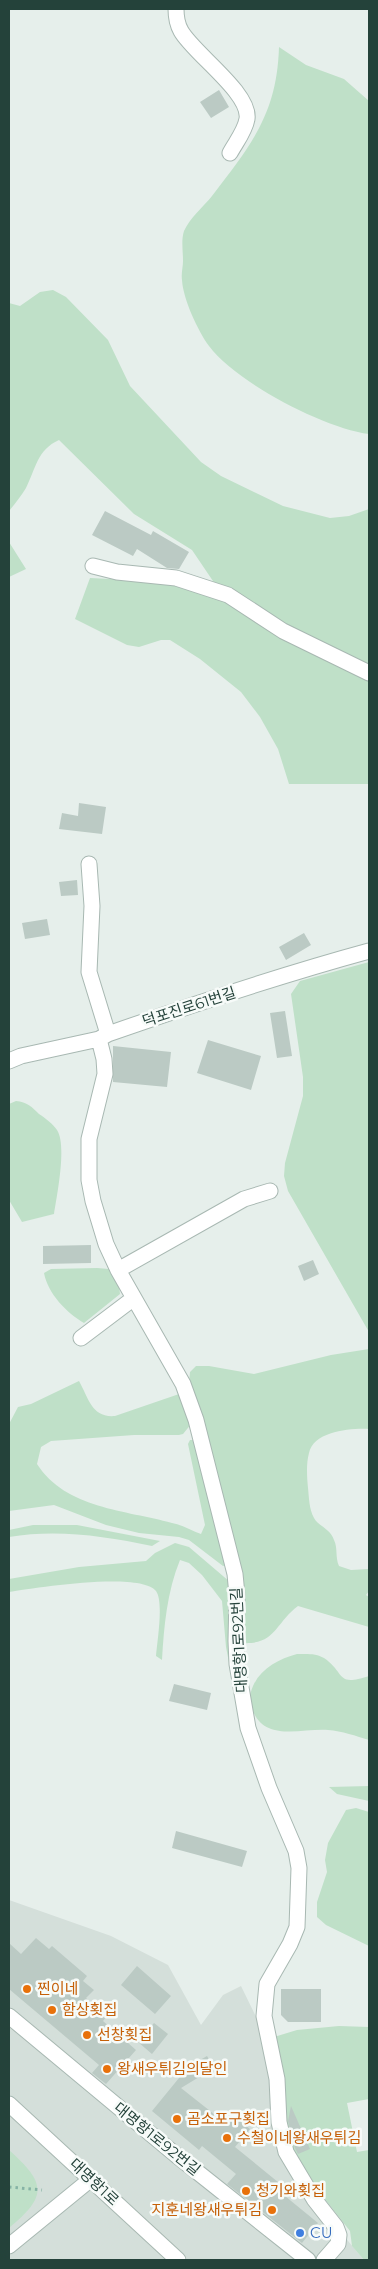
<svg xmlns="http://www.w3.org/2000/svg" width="378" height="2269" viewBox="0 0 378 2269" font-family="Montserrat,'Noto Sans KR',sans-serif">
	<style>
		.built { fill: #d4dfda }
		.green { fill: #bfe0c8 }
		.building { fill: #bbcac4 }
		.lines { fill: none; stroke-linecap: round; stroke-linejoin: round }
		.minor-casing { stroke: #a8b8b2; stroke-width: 17 }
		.path { stroke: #86b3a5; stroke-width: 3; stroke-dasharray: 2.5 4; stroke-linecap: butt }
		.minor { stroke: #fff; stroke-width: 15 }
		.food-dot { fill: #e8710a; stroke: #f7fbf9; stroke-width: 2 }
		.shop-dot { fill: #3f7fe0; stroke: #f7fbf9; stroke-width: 2 }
		.labels { text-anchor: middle; stroke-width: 5; stroke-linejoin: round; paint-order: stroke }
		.street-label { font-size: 15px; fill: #24423a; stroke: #f7fbf9 }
		.food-label { font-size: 15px; fill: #c56008; stroke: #f7fbf9; text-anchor: start }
		.shop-label { font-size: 15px; fill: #366cbe; stroke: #f7fbf9; text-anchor: start }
	</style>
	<rect width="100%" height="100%" fill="#e6efeb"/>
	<path class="built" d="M9 1900 111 1936 168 1965 201 2025 223 1995 241 1986 261 2027 278 2098 276 2123 343 2235 364 2260H9Z"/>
	<path class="green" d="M279 47 306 65 344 79 369 101V434C324 428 237 383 209 346 198 331 183 299 182 280 181 274 183 267 183 261 183 251 181 240 184 231 190 218 203 207 212 196 251 145 277 114 279 47Z
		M53 290 66 297 108 340 130 386 201 462 221 476 283 506 330 518 349 516 369 509V784H289L278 749 260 717 241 692 200 659 170 640H161L139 647 127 645 75 619 90 578 215 584 192 550 134 514 59 440C37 450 36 468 26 488 21 496 15 504 9 511V303L20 306 40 292Z
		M9 542 26 569 9 577Z
		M369 962V1332L288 1191 284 1176 285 1163 303 1096V1077L291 994 300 981Z
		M16 1101C27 1102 32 1107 39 1114 45 1118 53 1124 57 1130 67 1145 57 1195 54 1214L22 1222 9 1200V1104Z
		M97 1268 109 1269 119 1285 120 1294 84 1323C67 1313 48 1294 44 1273L51 1269Z
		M369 1349V1429C351 1428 314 1431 309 1453 306 1464 307 1477 308 1488 309 1497 309 1509 314 1518 319 1527 330 1528 334 1540 338 1548 335 1557 339 1566L351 1570 369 1569V1591L366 1595 369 1597V1627L298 1606C275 1623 276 1645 242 1643L189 1383 190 1372 196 1366H209L254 1374 331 1355Z
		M79 1381C89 1399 92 1418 115 1416L182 1393 192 1423 183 1434 179 1435H134L51 1441 41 1447 37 1464C66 1509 126 1510 172 1523 183 1525 192 1531 201 1534L205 1525 188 1444 190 1440H194L227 1565 223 1566 189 1540 179 1537 139 1533 106 1525 54 1505 9 1511V1424L18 1407 31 1404Z
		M33 1525H77L160 1541 152 1546C104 1536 57 1529 9 1537V1530Z
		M175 1543 189 1547 230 1582 233 1678 231 1673 226 1647 222 1601 202 1575 189 1563 180 1560C167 1592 164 1626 162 1660L156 1656C157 1642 164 1602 156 1591 140 1571 34 1588 9 1592V1579L79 1567 146 1561 155 1553Z
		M297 1654C307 1654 316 1653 324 1658 346 1673 335 1687 369 1676V1740C356 1736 342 1731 328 1730 302 1728 263 1743 252 1708 250 1700 249 1695 253 1686 261 1668 279 1659 297 1654Z
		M369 1786V1801L337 1794 329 1787Z
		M356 1808 369 1812V1946L326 1925 317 1917V1902L327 1872 325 1860 328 1843 346 1810Z
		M339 2026 369 2027V2099L347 2103 357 2152 369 2150V2260H364L352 2246 350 2231 316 2188 290 2149 274 2037 297 2030Z
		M9 2150C46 2183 48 2196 9 2228Z"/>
	<path class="building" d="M219 90 229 107 211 118 200 102Z
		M105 511 151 535 153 531 189 552 179 569 167 568 137 549 133 556 92 535Z
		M79 803 106 807 102 834 59 829 62 813 78 816Z
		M77 880 78 895 61 896 59 882Z
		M47 919 50 935 25 939 22 923Z
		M304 933 311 945 286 960 279 947Z
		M285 1011 292 1056 277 1058 270 1013Z
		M208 1040 261 1056 251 1090 197 1073Z
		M113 1046 171 1052 167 1087 113 1082Z
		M91 1245V1263L43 1264V1246Z
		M313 1260 319 1274 304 1281 298 1266Z
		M174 1684 211 1693 207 1710 169 1701Z
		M176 1831 247 1851 242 1867 172 1848Z
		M36 1938 49 1949 52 1946 87 1976 83 1981 94 1990 86 1998 107 2016 103 2021 136 2050 106 2084 92 2073 99 2065 9 1989V1943L21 1954Z
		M137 1966 171 1996 155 2014 121 1985Z
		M281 1989H321V2022H288L281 2015Z
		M154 2023 168 2034 152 2054 138 2042Z
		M207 2056 214 2068 181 2088 224 2122 232 2114 250 2129 235 2147 289 2191 285 2196 318 2223 302 2243 227 2184 236 2174 202 2146 199 2150 152 2111 188 2067Z
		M291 2106 310 2149 298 2154 295 2148 288 2121Z"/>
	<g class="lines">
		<g class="minor-casing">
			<path id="minor" d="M176 9C176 16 177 24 181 31 193 53 251 93 247 119 245 131 236 142 230 153
				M93 566 117 572 176 578 228 595 283 631 369 673
				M89 864 92 906 89 972 108 1034
				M99 1039 104 1059 105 1074 89 1139V1180L93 1201 106 1244 118 1270 183 1384 196 1420 235 1574 237 1595 236 1641 237 1664 248 1728 269 1788 296 1851 299 1868 297 1927 290 1944 267 1984 264 2016 277 2079 279 2122 286 2152 314 2199 336 2227 339 2235 338 2244 324 2260
				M9 1061 21 1056 99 1039 108 1034C194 1004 281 975 369 951
				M118 1270 244 1199 270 1191
				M81 1338 134 1298
				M9 2016 176 2155 308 2260
				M9 2104 178 2260
				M9 2246 91 2179"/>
		</g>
		<path class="path" d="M9 2187 42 2190"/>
		<use href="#minor" class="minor"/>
	</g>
	<g class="food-dot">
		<circle cx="27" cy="1989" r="5"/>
		<circle cx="52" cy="2010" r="5"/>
		<circle cx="87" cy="2035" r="5"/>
		<circle cx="107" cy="2069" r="5"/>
		<circle cx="177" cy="2119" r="5"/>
		<circle cx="227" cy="2138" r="5"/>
		<circle cx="246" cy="2191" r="5"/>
		<circle cx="272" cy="2210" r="5"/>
	</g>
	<circle class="shop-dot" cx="300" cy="2233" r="5"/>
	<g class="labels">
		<g class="street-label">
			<text transform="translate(189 1007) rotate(-18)" y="5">덕포진로61번길</text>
			<text transform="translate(239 1640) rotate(-93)" y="5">대명항1로92번길</text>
			<text transform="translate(157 2139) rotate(39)" y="5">대명항1로92번길</text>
			<text transform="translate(94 2182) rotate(43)" y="5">대명항1로</text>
		</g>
		<g class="food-label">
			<text x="37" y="1994">찐이네</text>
			<text x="62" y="2015">함상횟집</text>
			<text x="97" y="2040">선창횟집</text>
			<text x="117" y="2074">왕새우튀김의달인</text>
			<text x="187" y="2124">곰소포구횟집</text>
			<text x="237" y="2143">수철이네왕새우튀김</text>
			<text x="256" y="2196">청기와횟집</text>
			<text x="262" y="2215" text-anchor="end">지훈네왕새우튀김</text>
		</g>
		<g class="shop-label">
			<text x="310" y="2238">CU</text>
		</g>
	</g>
	<rect width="378" height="2269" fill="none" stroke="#24423a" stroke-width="20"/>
</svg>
